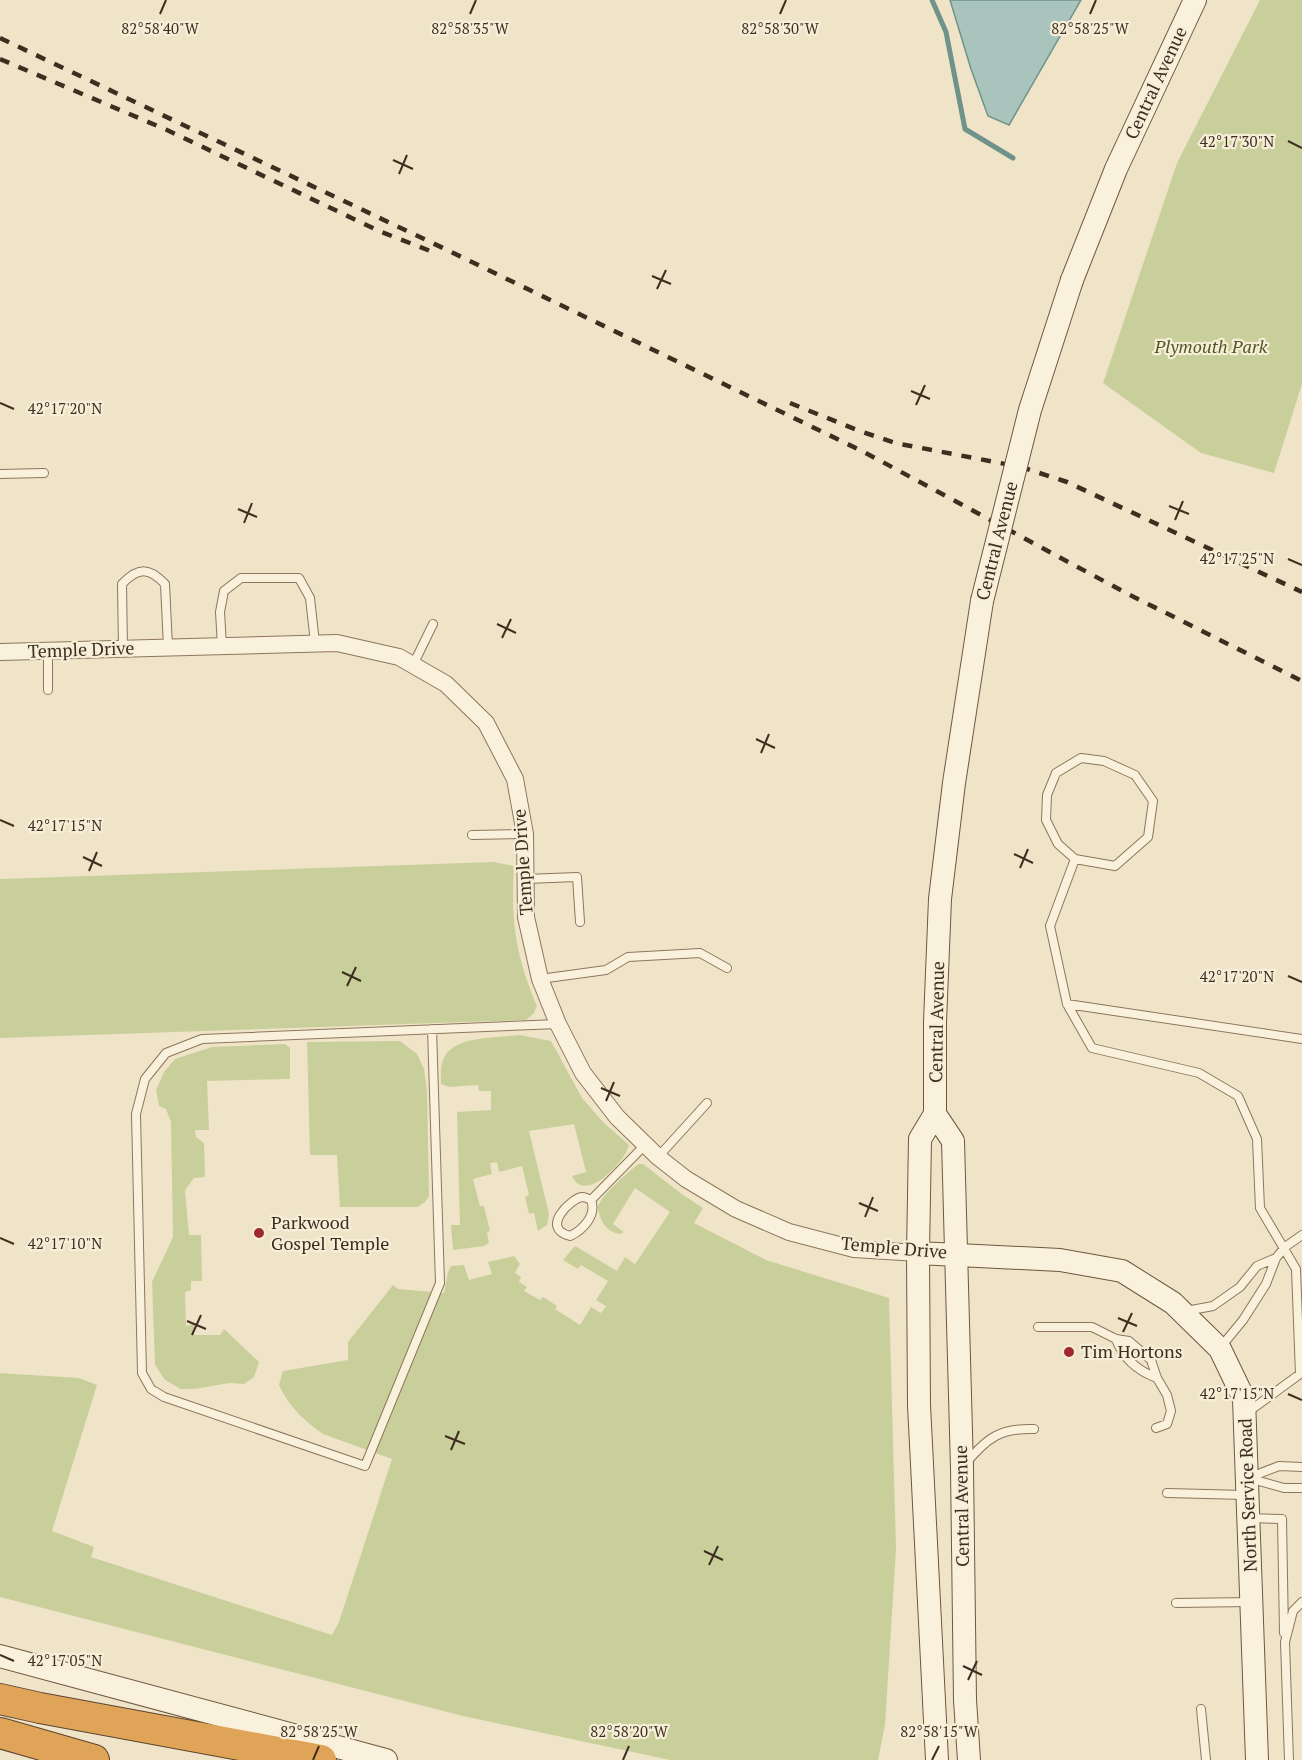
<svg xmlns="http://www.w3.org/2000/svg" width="1302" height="1760" viewBox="0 0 1302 1760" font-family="'PT Serif',serif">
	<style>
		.green { fill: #c9cf9b }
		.water { fill: #a9c4bc; stroke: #6f938a; stroke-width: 1.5 }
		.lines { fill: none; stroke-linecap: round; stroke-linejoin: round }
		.stream { stroke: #6f938a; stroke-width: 5 }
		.lane-casing { stroke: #8d765c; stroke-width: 10 }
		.street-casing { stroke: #8d765c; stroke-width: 18 }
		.secondary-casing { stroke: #6f573f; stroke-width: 24 }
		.highway-casing { stroke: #5b4430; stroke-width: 32 }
		.lane { stroke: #faf1dc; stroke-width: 8 }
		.street { stroke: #faf1dc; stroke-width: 16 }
		.secondary { stroke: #faf1dc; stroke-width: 22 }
		.highway { stroke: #e0a458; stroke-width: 30 }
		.rail { stroke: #3d2e20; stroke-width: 4.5; stroke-dasharray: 10 10; stroke-linecap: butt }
		.secondary-bridge-casing { stroke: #6f573f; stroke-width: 24; stroke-linecap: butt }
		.secondary-bridge { stroke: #faf1dc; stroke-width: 22 }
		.ticks { fill: none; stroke: #3d2e20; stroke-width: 2 }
		.poi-dot { fill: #9e2a2b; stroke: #f7eed8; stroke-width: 2 }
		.labels { text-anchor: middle; stroke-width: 4.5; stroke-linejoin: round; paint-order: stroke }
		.street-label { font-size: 18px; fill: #3d2e20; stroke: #f7eed8 }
		.park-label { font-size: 18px; font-style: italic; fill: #4d5a26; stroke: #f7eed8 }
		.poi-label { font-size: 18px; fill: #3d2e20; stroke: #f7eed8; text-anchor: start }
		.ticks-label { font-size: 15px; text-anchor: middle; fill: #3d2e20; stroke: #f7eed8; stroke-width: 4.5; stroke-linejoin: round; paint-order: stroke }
	</style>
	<rect width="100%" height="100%" fill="#f0e4c8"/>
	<path class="green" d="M1260 0H1302V384L1274 473 1201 453 1103 383 1177 163Z
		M494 862 514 866C511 923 515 953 537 1006L534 1013 526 1020 0 1038V879Z
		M520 1035 551 1041 582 1098 604 1123 629 1145C625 1162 585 1205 572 1176L586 1172 574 1124 529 1131 549 1214 547 1225 538 1231 534 1213 529 1214 525 1197 529 1195 522 1166 499 1172 497 1162 490 1163 492 1174 473 1179 480 1206H484L490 1231 487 1232 489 1243 484 1246 453 1250 451 1225H460L457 1112 491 1110V1091H479L478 1085 449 1087 441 1084C441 1076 440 1067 443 1060 452 1035 497 1038 520 1035Z
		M400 1041 417 1054 424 1069 427 1091 429 1196 425 1202 418 1207H340L337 1155H310L307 1042Z
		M285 1044 290 1048V1079L207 1081 209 1130H195L196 1137 204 1143 205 1177 194 1178 185 1190 189 1235H201L202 1281H191V1290L185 1292 186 1326 194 1324V1335H220L224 1329 259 1362 254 1377 244 1384 229 1383 195 1389H181L165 1380 155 1365 152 1282 173 1237 171 1122 166 1109 159 1106 156 1090 164 1072 175 1059 212 1047Z
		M639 1164H643L683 1195 703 1208 694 1223 766 1260 889 1298 896 1549 885 1725 878 1760H670L463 1716 0 1597V1373L79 1378 97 1385 52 1531 94 1547 91 1557 332 1635 339 1622 392 1459 323 1434C305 1422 287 1404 279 1385L283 1371 348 1360V1342L393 1285 398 1289 444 1293 448 1272 451 1266 464 1265 469 1280 492 1274 488 1262 514 1256 520 1264 515 1273 521 1277 519 1282 527 1287 524 1291 540 1300 543 1297 557 1306 555 1309 580 1325 591 1307 601 1313 606 1306 596 1300 608 1281 581 1265 578 1269 563 1260 575 1246 617 1271 625 1257 635 1264 670 1212 635 1188 613 1224 624 1232 621 1234C612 1233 606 1229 602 1221 600 1217 598 1210 598 1207 601 1195 629 1171 639 1164Z"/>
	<path class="water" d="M950 0H1081L1009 125 988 116 971 69Z"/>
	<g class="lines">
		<path class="stream" d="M932 0 946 32 965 129 1013 158"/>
		<g class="lane-casing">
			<path id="lane" d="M0 474 44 473
				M222 646 220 612 224 591 241 578H299L310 598 315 643
				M123 649 122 584C138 567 149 567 165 584L168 647
				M48 651V690
				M413 665 433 624
				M1081 758 1104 761 1135 775 1153 801 1148 837 1115 866 1075 859 1058 844 1046 820 1047 795 1056 773Z
				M472 835 525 834
				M1075 859 1050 926 1067 1004 1092 1048 1199 1073 1238 1096 1257 1139 1260 1208 1296 1269 1300 1374 1248 1412
				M526 879 577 877 580 922
				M540 979 606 970 628 957 700 953 727 968
				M1067 1004 1302 1039
				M432 1029 440 1283 365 1466 164 1397 151 1389 142 1373 136 1114 145 1079 166 1053 202 1039 558 1024
				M658 1157 707 1103
				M591 1200C588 1199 586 1197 582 1197 572 1198 539 1228 570 1236 583 1230 597 1215 591 1200L645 1145
				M1186 1311 1213 1306 1240 1287 1257 1266 1276 1258
				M1038 1327H1092L1116 1339 1129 1341 1151 1360 1157 1378 1167 1395 1171 1411 1167 1424 1156 1428
				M1116 1339C1123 1358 1138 1371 1157 1378
				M1220 1348 1243 1320 1266 1284 1276 1258 1285 1247 1302 1235
				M966 1463C987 1438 1000 1428 1034 1429
				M1248 1478 1279 1466 1302 1467
				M1248 1478 1284 1488H1302
				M1167 1493 1245 1495
				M1249 1518 1282 1519 1284 1633
				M1176 1603 1251 1602
				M1201 1709 1206 1760
				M1289 1760 1285 1642 1293 1611 1302 1602"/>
		</g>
		<g class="street-casing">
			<path id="street" d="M0 652 337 643 399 657 446 684 486 723 515 779 525 834 526 917 540 979 558 1024 583 1073 617 1117 658 1157 686 1179 736 1209 789 1232 854 1249 918 1253"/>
		</g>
		<g class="secondary-casing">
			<path id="secondary" d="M1072 280 1116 169 1195 0
				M935 1114 953 1141 962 1468 965 1700 969 1760
				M918 1253 1060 1260 1122 1271 1173 1303 1220 1349 1244 1399 1257 1760
				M0 1656 386 1760
				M937 1760 919 1405 918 1253 920 1139 935 1114V1022L940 899 954 783 982 601"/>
		</g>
		<g class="highway-casing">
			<path id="highway" d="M0 1699 40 1708 321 1760
				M0 1733 94 1760"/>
		</g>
		<use href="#lane" class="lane"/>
		<use href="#street" class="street"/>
		<use href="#secondary" class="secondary"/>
		<use href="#highway" class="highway"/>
		<path class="rail" d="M0 38 443 248 864 452 1126 593 1302 681
			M0 59 167 130 379 231 438 254
			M790 403 857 430 895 443 1021 467 1067 482 1302 592"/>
		<g class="secondary-bridge-casing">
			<path id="secondary-bridge" d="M982 601 1030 410 1072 280"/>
		</g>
		<use href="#secondary-bridge" class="secondary-bridge"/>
	</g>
	<path class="ticks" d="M160 14 166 0M470 14 476 0M780 14 786 0M1090 14 1096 0M1288 141 1302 148M393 160 413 169M399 174 407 155M652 276 671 284M657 289 666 270M911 391 930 399M0 403 14 409M916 405 925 385M1169 506 1189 514M238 509 257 517M1175 520 1183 501M244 523 252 503M1288 559 1302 565M497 624 516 633M502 638 511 619M756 739 775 748M761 753 769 734M0 820 14 826M1014 854 1033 863M83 857 102 866M1020 868 1028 849M89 871 97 852M342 972 361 981M1288 976 1302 982M347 986 356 967M601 1088 620 1096M606 1101 614 1082M859 1203 878 1211M865 1217 873 1197M0 1238 14 1244M1118 1318 1137 1326M187 1321 206 1329M1123 1332 1132 1313M192 1335 201 1315M1288 1394 1302 1400M445 1436 465 1444M451 1450 459 1431M704 1551 723 1560M709 1565 718 1546M0 1655 14 1661M963 1666 982 1675M968 1680 977 1661M313 1760 319 1746M623 1760 629 1746M932 1760 939 1746"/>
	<g class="poi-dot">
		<circle cx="259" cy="1233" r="6"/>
		<circle cx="1069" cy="1352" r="6"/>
	</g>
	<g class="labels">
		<g class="street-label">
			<text transform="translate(1156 83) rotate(-65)" y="6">Central Avenue</text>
			<text transform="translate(997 541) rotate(-76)" y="6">Central Avenue</text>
			<text transform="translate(81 650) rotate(-2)" y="6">Temple Drive</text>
			<text transform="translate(523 862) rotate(-94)" y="6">Temple Drive</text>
			<text transform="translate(937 1022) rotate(-89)" y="6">Central Avenue</text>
			<text transform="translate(894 1248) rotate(5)" y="6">Temple Drive</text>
			<text transform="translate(1248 1495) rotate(-92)" y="6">North Service Road</text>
			<text transform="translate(962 1506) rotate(-91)" y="6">Central Avenue</text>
		</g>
		<g class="park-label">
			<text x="1211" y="353">Plymouth Park</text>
		</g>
		<g class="poi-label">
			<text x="271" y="1229">Parkwood<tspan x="271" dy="21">Gospel Temple</tspan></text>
			<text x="1081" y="1358">Tim Hortons</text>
		</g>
	</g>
	<g class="ticks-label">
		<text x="160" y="34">82°58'40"W</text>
		<text x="470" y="34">82°58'35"W</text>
		<text x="780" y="34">82°58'30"W</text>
		<text x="1090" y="34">82°58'25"W</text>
		<text x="1237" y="147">42°17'30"N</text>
		<text x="65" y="414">42°17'20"N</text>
		<text x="1237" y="564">42°17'25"N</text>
		<text x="65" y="831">42°17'15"N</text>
		<text x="1237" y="982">42°17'20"N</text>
		<text x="65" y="1249">42°17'10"N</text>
		<text x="1237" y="1399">42°17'15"N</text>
		<text x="65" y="1666">42°17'05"N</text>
		<text x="319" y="1737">82°58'25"W</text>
		<text x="629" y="1737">82°58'20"W</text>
		<text x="939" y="1737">82°58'15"W</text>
	</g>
</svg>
